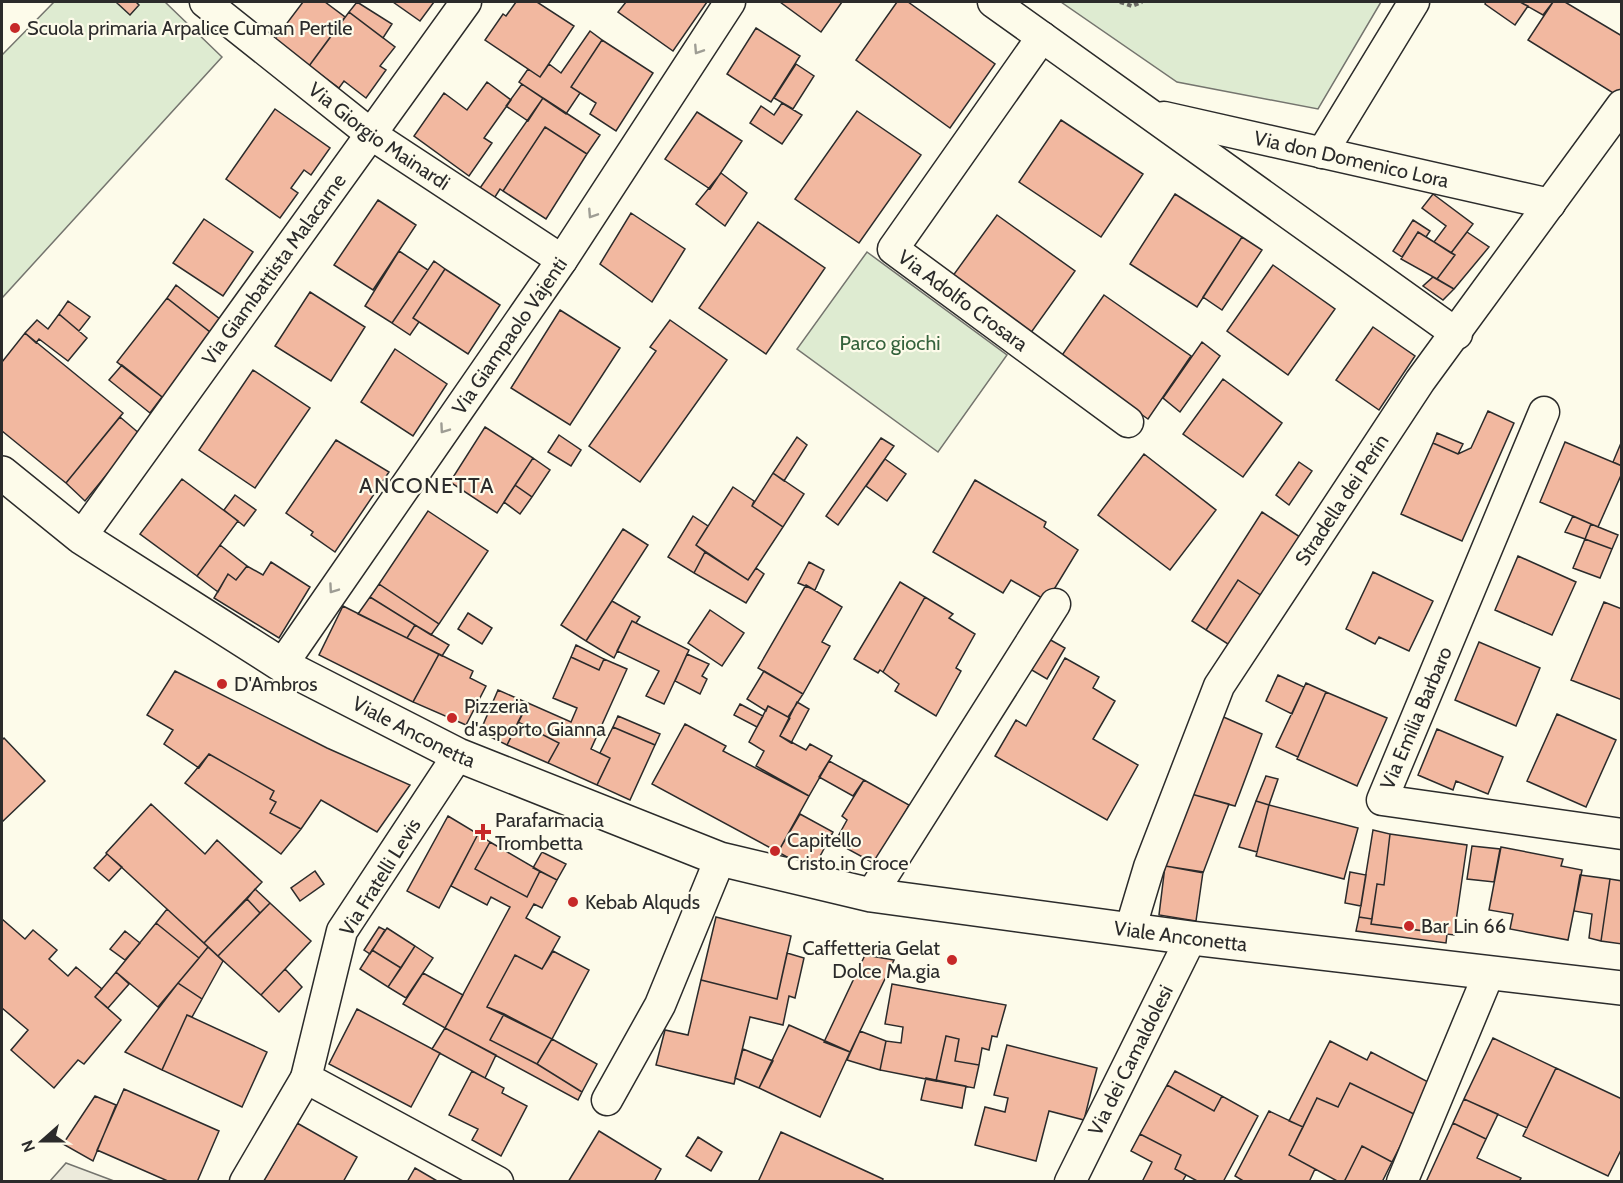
<svg xmlns="http://www.w3.org/2000/svg" width="1623" height="1183" viewBox="0 0 1623 1183" font-family="Cabin,sans-serif">
	<style>
		.green { fill: #deebd1; stroke: #74746e; stroke-width: 1.5 }
		.parking { fill: #eceadb; stroke: #74746e; stroke-width: 1.5 }
		.building { fill: #f2b8a0; stroke: #2b2b2b; stroke-width: 1.5 }
		.lines { fill: none; stroke-linecap: round; stroke-linejoin: round }
		.minor-casing { stroke: #2b2b2b; stroke-width: 33 }
		.primary-casing { stroke: #2b2b2b; stroke-width: 36 }
		.path { stroke: #6a6964; stroke-width: 4; stroke-dasharray: 4.5 3; stroke-linecap: butt }
		.minor { stroke: #fdfbea; stroke-width: 30 }
		.primary { stroke: #fdfbea; stroke-width: 33 }
		.oneway { stroke: #9e9d94 }
		.poi-dot { fill: #c62828; stroke: #fdfbea; stroke-width: 2 }
		.labels { text-anchor: middle; stroke-width: 4.5; stroke-linejoin: round; paint-order: stroke }
		.poi-label { font-size: 20px; fill: #2b2b2b; stroke: #fdfbea; text-anchor: start }
		.street-label { font-size: 20px; fill: #2b2b2b; stroke: #fdfbea }
		.park-label { font-size: 20px; fill: #34623c; stroke: #fdfbea }
		.quarter-label { font-size: 22px; letter-spacing: 1.5px; fill: #2b2b2b; stroke: #fdfbea }
	</style>
	<rect width="100%" height="100%" fill="#fdfbea"/>
	<path class="green" d="M54 2H165L222 57 2 298V55Z
		M1061 2H1381L1318 109 1177 82Z
		M867 252 1007 355 938 452 797 349Z"/>
	<path class="parking" d="M66 1163 114 1181H50Z"/>
	<path class="building" d="M119 2H136L139 5 130 15 117 3Z
		M303 2H325L345 17 309 66 275 39Z
		M357 2 392 24 383 38 349 12Z
		M393 2H434L420 21Z
		M516 2H537L574 26 540 77 485 40 503 14 506 16Z
		M626 2H707L673 51 618 12Z
		M780 2H842L821 32Z
		M897 2H908L995 64 950 128 856 60Z
		M1486 2H1520L1528 6 1515 25 1485 4Z
		M1520 2H1553L1543 15Z
		M1553 2H1565L1622 36V90L1618 96 1528 40Z
		M349 12 395 47 380 66 386 70 366 98 344 81 339 88 309 66Z
		M756 28 800 56 771 102 727 74Z
		M590 31 602 40 571 87 580 93 566 114 519 82 528 69 540 77 549 64 561 73Z
		M602 40 653 73 616 131 590 114 596 103 571 87Z
		M796 64 814 76 793 109 774 98Z
		M487 82 511 100 484 138 492 143 469 176 414 136 444 93 467 110Z
		M522 84 543 98 528 121 506 106Z
		M543 98 600 135 587 154 545 127 503 191 500 189 488 208 473 198Z
		M782 103 802 115 782 144 750 123 761 106 774 115Z
		M275 109 330 148 311 175 304 170 291 188 298 193 280 218 226 179Z
		M857 111 921 155 859 243 795 199Z
		M697 112 742 141 710 189 665 159Z
		M1061 120 1143 174 1101 237 1019 182Z
		M545 127 587 154 546 219 503 191Z
		M721 173 747 193 725 226 696 204Z
		M1175 194 1242 237 1197 307 1130 264Z
		M1433 194 1473 224 1451 253 1434 242 1446 226 1422 208Z
		M378 200 416 225 373 290 334 265Z
		M631 213 685 249 652 302 600 264Z
		M997 215 1075 271 1030 334 952 277Z
		M204 219 253 252 223 296 173 263Z
		M1413 220 1430 231 1426 237 1418 232 1402 257 1393 251Z
		M758 222 825 268 766 354 699 308Z
		M1418 232 1455 255 1437 279 1401 259Z
		M1467 232 1489 247 1454 289 1437 279 1455 255 1451 253Z
		M1242 237 1262 250 1222 310 1203 297Z
		M399 251 428 270 392 323 365 306Z
		M434 261 445 269 413 318 419 322 410 335 392 323Z
		M1273 265 1335 309 1288 375 1227 331Z
		M445 269 500 305 468 354 413 318Z
		M1433 277 1454 289 1443 300 1423 286Z
		M176 285 225 323 215 336 167 298Z
		M310 292 365 327 331 381 275 346Z
		M1104 295 1191 356 1148 419 1060 358Z
		M167 298 215 336 166 400 117 362Z
		M68 301 90 317 79 331 59 314Z
		M560 310 620 348 570 425 511 388Z
		M59 314 87 338 68 361 39 339 36 343 25 333 37 320 48 329Z
		M670 320 727 360 640 482 589 446 656 351 650 347Z
		M1373 327 1415 356 1379 410 1336 380Z
		M25 333 123 413 66 483 2 431V362Z
		M1202 342 1220 356 1180 412 1163 398Z
		M395 349 447 384 413 436 361 402Z
		M122 365 162 397 150 413 109 380Z
		M253 370 310 408 255 488 199 450Z
		M1223 379 1282 423 1243 477 1183 434Z
		M1488 411 1514 423 1462 541 1401 514 1433 443 1458 454 1471 448Z
		M120 417 140 434 85 501 66 483Z
		M485 427 533 458 497 513 450 482Z
		M1437 433 1463 444 1458 454 1433 443Z
		M559 435 581 450 571 466 548 452Z
		M797 437 807 445 784 481 773 473Z
		M881 438 894 446 838 525 826 516Z
		M336 440 389 472 335 552 311 535 313 532 286 513Z
		M1565 442 1622 466V473L1598 527 1540 502Z
		M1621 443H1622V466L1613 462Z
		M1144 454 1216 510 1170 570 1098 515Z
		M533 458 550 470 532 497 515 485Z
		M885 459 906 474 887 501 866 486Z
		M1299 462 1312 471 1289 505 1276 495Z
		M773 473 804 494 783 527 752 506Z
		M182 479 238 521 197 576 140 534Z
		M975 480 1046 522 1044 527 1078 550 1047 601 1011 580 1003 593 933 552Z
		M515 485 532 497 520 514 504 502Z
		M733 487 754 501 752 506 783 527 748 580 696 545Z
		M235 495 256 510 244 526 224 510Z
		M428 511 488 551 439 624 379 584Z
		M1262 512 1300 537 1262 596 1238 580 1206 630 1192 621Z
		M693 516 708 526 696 545 705 552 694 573 668 557Z
		M1573 516 1591 524 1585 539 1565 532Z
		M1591 524 1618 535 1612 549 1585 539Z
		M623 529 648 545 586 641 561 625Z
		M1585 539 1612 549 1600 578 1573 568Z
		M220 545 247 566 236 580 228 574 218 592 197 576Z
		M705 552 748 580 756 568 764 574 746 603 694 573Z
		M1518 556 1576 582 1552 635 1495 610Z
		M271 562 310 587 279 638 214 598 228 574 236 580 247 566 263 575Z
		M809 562 824 570 815 590 798 583Z
		M1373 572 1433 601 1409 651 1379 637 1375 644 1346 629Z
		M1238 580 1262 596 1231 646 1206 630Z
		M900 582 925 597 883 672 880 670 878 673 854 659Z
		M379 584 439 624 431 635 370 597Z
		M806 585 842 607 822 642 830 646 803 694 758 668Z
		M370 597 415 625 407 638 358 614Z
		M925 597 953 614 949 618 975 634 956 668 961 671 936 716 895 691 899 684 883 672Z
		M612 601 640 617 636 623 632 621 614 658 586 641Z
		M1604 602 1622 609V700L1571 680Z
		M343 606 439 654 413 702 319 655Z
		M710 610 744 633 722 666 688 643Z
		M468 613 492 628 482 644 458 629Z
		M632 621 689 650 664 704 646 696 659 671 617 651Z
		M415 625 449 645 442 656 407 638Z
		M1047 638 1065 648 1047 679 1030 669Z
		M1479 642 1540 668 1516 726 1455 700Z
		M576 645 604 659 599 670 571 657Z
		M439 654 473 671 470 678 486 686 466 725 413 702Z
		M687 654 709 664 702 676 707 679 700 694 675 681Z
		M571 657 599 670 604 659 627 669 591 749 610 758 597 785 548 763 559 743 518 722 528 703 571 722 577 708 553 698Z
		M1065 658 1099 677 1093 688 1115 701 1093 739 1138 765 1107 820 995 756 1016 720 1026 726Z
		M175 671 327 748 410 785 377 832 321 800 301 829 270 813 276 802 270 799 274 791 209 754 199 768 164 744 173 730 147 715Z
		M764 671 803 694 788 717 768 706 766 711 747 699Z
		M1278 675 1304 687 1292 714 1266 701Z
		M1306 683 1326 692 1298 757 1276 747Z
		M498 690 528 703 507 745 480 732Z
		M1326 692 1387 718 1357 786 1297 759Z
		M797 702 809 709 791 743 780 736Z
		M740 704 763 716 757 727 734 715Z
		M768 706 790 718 780 736 806 750 810 744 832 756 809 796 756 766 764 751 749 742Z
		M1557 714 1616 740 1586 807 1527 781Z
		M1219 715 1262 734 1235 806 1191 794Z
		M618 716 660 734 655 745 613 727Z
		M518 722 559 743 548 763 507 745Z
		M685 724 726 746 723 751 809 796 778 852 652 784Z
		M613 727 655 745 630 800 597 785 610 758 600 753Z
		M1437 729 1503 757 1488 794 1456 781 1453 790 1418 775Z
		M4 738 45 781 2 822V740Z
		M209 754 274 791 270 799 276 802 270 813 301 829 281 854 185 783Z
		M829 761 864 780 853 796 819 777Z
		M1266 776 1278 779 1269 805 1256 801Z
		M864 780 909 805 877 865 835 842 847 820 842 816Z
		M1191 794 1229 804 1203 873 1165 866Z
		M1256 801 1269 805 1257 852 1239 847Z
		M151 804 205 854 217 840 262 882 204 943 106 853Z
		M1269 805 1358 828 1344 879 1256 856Z
		M800 814 833 832 812 871 778 852Z
		M448 816 478 834 439 908 407 891Z
		M1373 830 1390 834 1384 885 1377 884 1372 919 1359 917Z
		M478 834 490 842 475 869 527 897 540 871 557 880 542 908 534 904 526 918 560 937 542 969 515 955 487 1007 504 1014 490 1040 537 1064 582 1092 578 1100 445 1028 510 907 491 897 487 905 451 886Z
		M1390 834 1467 845 1454 935 1371 924 1377 884 1384 885Z
		M490 842 540 871 527 897 475 869Z
		M1472 846 1500 849 1494 882 1467 879Z
		M1501 847 1563 859 1561 866 1582 870 1568 940 1510 929 1513 914 1489 910Z
		M542 852 566 864 557 880 533 868Z
		M107 854 122 867 109 881 94 868Z
		M1165 866 1203 872 1196 921 1159 915Z
		M315 871 324 884 300 901 291 888Z
		M1350 872 1366 875 1361 906 1345 903Z
		M1580 875 1610 879 1601 941 1589 938 1592 914 1574 911Z
		M1610 879 1622 881V944L1601 941Z
		M255 889 270 903 260 913 247 899Z
		M247 899 260 913 218 956 204 943Z
		M270 903 311 941 261 995 218 956Z
		M167 909 208 947 199 958 156 923Z
		M716 917 791 936 777 999 701 980Z
		M1359 917 1372 919 1371 924 1447 934 1446 943 1356 931Z
		M2 919 25 939 33 930 57 950 49 959 68 976 76 967 102 989 95 997 121 1020 84 1064 78 1060 54 1088 11 1050 28 1030 2 1008Z
		M156 923 199 958 158 1007 116 972Z
		M379 927 385 930 370 954 364 950Z
		M387 928 415 946 401 968 372 950Z
		M125 931 140 943 125 960 110 949Z
		M415 946 433 958 406 998 388 987Z
		M208 947 223 961 202 999 178 983Z
		M372 950 401 968 388 987 360 969Z
		M553 951 589 970 552 1039 487 1007 515 955 542 969Z
		M787 953 804 958 795 998 789 996 783 1025 750 1017 734 1084 656 1065 665 1030 688 1035 701 980 777 999Z
		M865 955 894 960 850 1052 824 1042Z
		M285 969 302 987 279 1012 261 995Z
		M116 972 129 984 108 1008 95 997Z
		M423 973 463 995 445 1028 403 1004Z
		M178 983 202 999 192 1017 187 1015 162 1070 125 1052Z
		M892 984 1006 1005 997 1037 992 1036 989 1050 982 1048 979 1065 955 1061 959 1039 946 1036 936 1081 880 1070 886 1041 901 1043 903 1027 885 1024Z
		M357 1009 440 1053 411 1107 329 1064Z
		M504 1014 552 1039 537 1064 490 1040Z
		M187 1015 267 1052 242 1107 162 1070Z
		M789 1025 850 1052 820 1117 759 1088Z
		M445 1028 496 1055 485 1078 432 1049Z
		M860 1031 886 1041 880 1070 847 1060Z
		M946 1036 959 1039 955 1061 979 1065 974 1088 936 1081Z
		M1493 1038 1556 1068 1527 1128 1464 1099Z
		M552 1039 597 1064 582 1092 537 1064Z
		M1330 1041 1367 1060 1371 1052 1432 1084 1416 1115 1350 1083 1338 1107 1317 1098 1303 1127 1289 1121Z
		M1007 1045 1097 1068 1084 1120 1049 1111 1036 1161 975 1145 985 1107 1005 1112 1008 1098 994 1095Z
		M743 1049 773 1061 759 1088 735 1078Z
		M1556 1068 1622 1099V1148L1608 1176 1523 1136Z
		M472 1071 504 1088 502 1093 527 1106 501 1156 472 1140 478 1129 449 1115Z
		M1175 1071 1222 1096 1214 1111 1167 1085Z
		M926 1078 966 1086 962 1108 921 1100Z
		M1350 1083 1416 1115 1392 1162 1362 1146 1344 1182H1339L1289 1155 1317 1098 1338 1107Z
		M1167 1085 1214 1111 1222 1096 1258 1116 1223 1182H1199L1175 1169 1181 1155 1140 1134Z
		M124 1089 219 1131 197 1182H170L97 1150Z
		M95 1096 116 1105 93 1161 63 1144Z
		M1464 1099 1498 1114 1486 1139 1453 1123Z
		M1269 1111 1303 1127 1289 1155 1315 1169 1309 1182H1245L1235 1176Z
		M297 1123 357 1157 343 1182H263Z
		M1453 1123 1486 1139 1477 1158 1521 1178 1519 1182H1426Z
		M599 1131 661 1169 654 1182H568Z
		M781 1132 883 1179 882 1182H758Z
		M1140 1134 1181 1155 1175 1169 1186 1175 1182 1182H1142L1152 1162 1131 1151Z
		M698 1137 722 1152 711 1171 686 1156Z
		M1362 1146 1392 1162 1382 1182H1344Z
		M415 1168 439 1182H407Z"/>
	<g class="lines">
		<g class="minor-casing">
			<g id="minor">
				<path id="s1" d="M205 2 372 135 562 260"/>
				<path d="M993 2 1457 334"/>
				<path id="s2" d="M1042 37 893 249 1128 422"/>
				<path id="s3" d="M1164 117 1550 204"/>
				<path d="M1322 153 1414 2"/>
				<path d="M1544 412 1382 800 1622 834"/>
				<path id="s4" d="M81 537 466 2"/>
				<path id="s5" d="M282 665 562 260 730 2"/>
				<path d="M458 755 342 931 306 1078 498 1182"/>
				<path d="M871 895 1055 604"/>
				<path id="s6" d="M1130 930 1149 867 1219 686 1420 381 1622 105"/>
				<path d="M607 1100 660 1005 720 859"/>
				<path d="M245 1182 306 1078"/>
				<path id="s7" d="M1070 1182 1191 938"/>
				<path d="M1402 1182 1489 973"/>
			</g>
		</g>
		<g class="primary-casing">
			<g id="primary">
				<path id="s8" d="M2 473 81 537 282 665 458 755 720 859 871 895 1191 938 1622 988"/>
			</g>
		</g>
		<path class="path" d="M1120 2 1132 6 1142 2"/>
		<use href="#minor" class="minor"/>
		<use href="#primary" class="primary"/>
	</g>
	<defs><path id="oneway-chevron" d="M-2-3.5L2.5 0L-2 3.5" fill="none" stroke-width="1.6" stroke-linecap="round" stroke-linejoin="round" transform="scale(1.5)"/></defs>
	<g class="oneway">
		<use href="#oneway-chevron" transform="translate(698 50) rotate(123)"/>
		<use href="#oneway-chevron" transform="translate(592 214) rotate(123)"/>
		<use href="#oneway-chevron" transform="translate(444 429) rotate(125)"/>
		<use href="#oneway-chevron" transform="translate(333 589) rotate(125)"/>
	</g>
	<g class="poi-dot">
		<circle cx="15" cy="28" r="6"/>
		<circle cx="222" cy="684" r="6"/>
		<circle cx="452" cy="718" r="6"/>
		<path d="M480 823h6v6h6v6h-6v6h-6v-6h-6v-6h6z"/>
		<circle cx="775" cy="851" r="6"/>
		<circle cx="573" cy="902" r="6"/>
		<circle cx="1409" cy="926" r="6"/>
		<circle cx="952" cy="960" r="6"/>
	</g>
	<g class="labels">
		<g class="poi-label">
			<text x="27" y="35">Scuola primaria Arpalice Cuman Pertile</text>
			<text x="234" y="691">D'Ambros</text>
			<text x="464" y="713">Pizzeria<tspan x="464" dy="23">d'asporto Gianna</tspan></text>
			<text x="495" y="827">Parafarmacia<tspan x="495" dy="23">Trombetta</tspan></text>
			<text x="787" y="847">Capitello<tspan x="787" dy="23">Cristo in Croce</tspan></text>
			<text x="585" y="909">Kebab Alquds</text>
			<text x="1421" y="933">Bar Lin 66</text>
			<text x="940" y="955" text-anchor="end">Caffetteria Gelat<tspan x="940" dy="23">Dolce Ma.gia</tspan></text>
		</g>
		<g class="street-label">
			<text dy="7" stroke="none"><textPath href="#s1" startOffset="220">Via Giorgio Mainardi</textPath></text>
			<text dy="7" stroke="none"><textPath href="#s3" startOffset="192">Via don Domenico Lora</textPath></text>
			<text dy="7" stroke="none"><textPath href="#s4" startOffset="330">Via Giambattista Malacarne</textPath></text>
			<text dy="7" stroke="none"><textPath href="#s2" startOffset="346">Via Adolfo Crosara</textPath></text>
			<text dy="7" stroke="none"><textPath href="#s5" startOffset="400">Via Giampaolo Vajenti</textPath></text>
			<text dy="7" stroke="none"><textPath href="#s6" startOffset="483">Stradella dei Perin</textPath></text>
			<text transform="translate(1416 718) rotate(-67)" y="7">Via Emilia Barbaro</text>
			<text dy="7" stroke="none"><textPath href="#s8" startOffset="488">Viale Anconetta</textPath></text>
			<text transform="translate(380 877) rotate(-58)" y="7">Via Fratelli Levis</text>
			<text dy="7" stroke="none"><textPath href="#s8" startOffset="1287">Viale Anconetta</textPath></text>
			<text dy="7" stroke="none"><textPath href="#s7" startOffset="136">Via dei Camaldolesi</textPath></text>
		</g>
		<g class="park-label">
			<text x="890" y="350">Parco giochi</text>
		</g>
		<g class="quarter-label">
			<text x="427" y="493">ANCONETTA</text>
		</g>
	</g>
	<rect width="1623" height="1183" fill="none" stroke="#2b2b2b" stroke-width="6"/>
	<g transform="translate(42 1141) rotate(249)" stroke="#fdfbea" stroke-width="4.5" paint-order="stroke">
	<path d="M0-4.5L10 22L0 15L-10 22Z" fill="#2b2b2b"/>
	<text y="-9" font-size="16" font-weight="bold" text-anchor="middle" fill="#2b2b2b">N</text>
	</g>
</svg>
